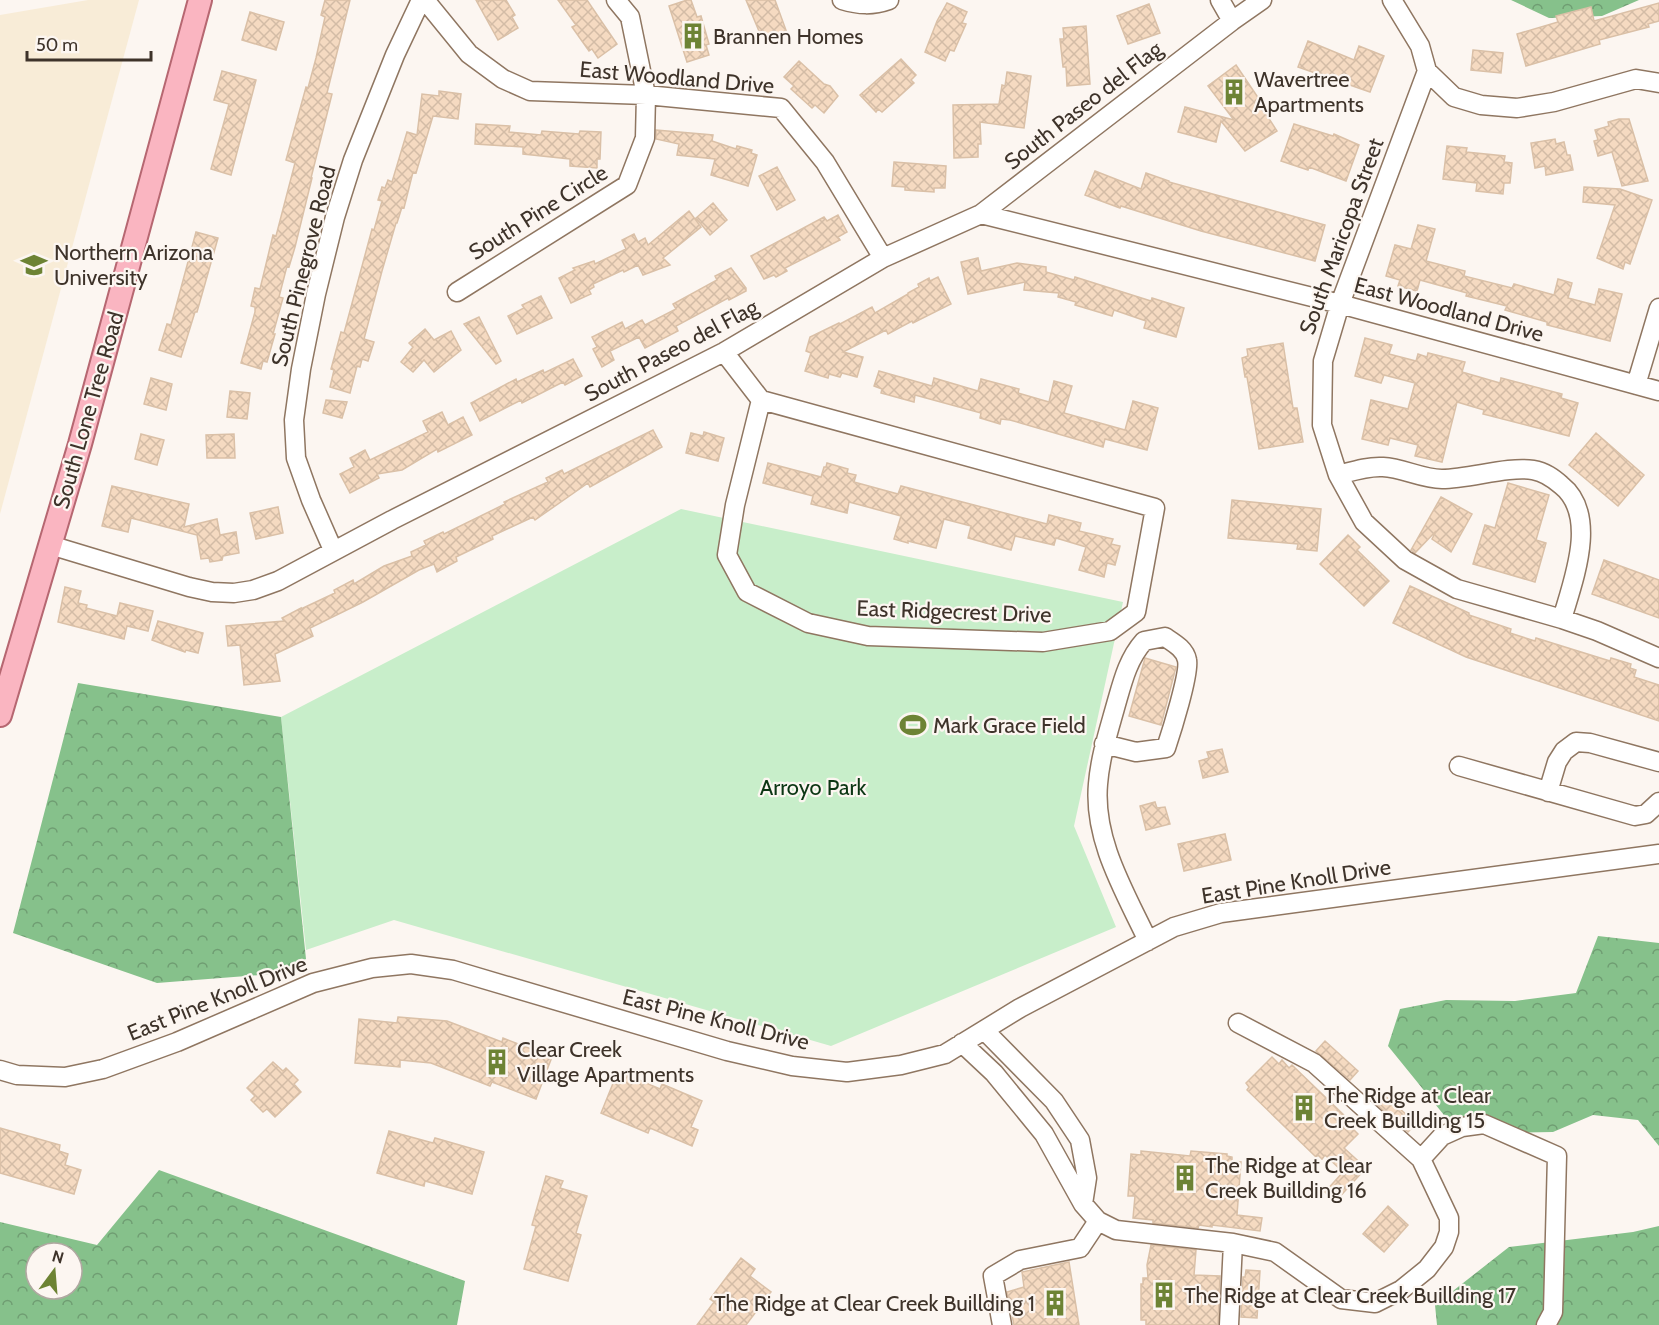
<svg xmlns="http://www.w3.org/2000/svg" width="1659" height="1325" viewBox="0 0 1659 1325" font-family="Cabin,sans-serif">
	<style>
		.education { fill: #f8ecd7 }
		.green { fill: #c8eeca }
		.forest { fill: url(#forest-crowns); fill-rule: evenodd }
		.building { fill: url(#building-cross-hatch); stroke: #dac0a7; stroke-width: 1.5 }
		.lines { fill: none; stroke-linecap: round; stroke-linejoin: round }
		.minor-casing { stroke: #8f7661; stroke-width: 21 }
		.major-casing { stroke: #b66771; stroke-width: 26 }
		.minor { stroke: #fff; stroke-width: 18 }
		.major { stroke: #fab5c1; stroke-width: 22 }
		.labels { text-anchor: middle; stroke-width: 4.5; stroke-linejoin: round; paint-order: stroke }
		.poi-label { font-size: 22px; fill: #3e332a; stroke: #fcf6f1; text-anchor: start }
		.street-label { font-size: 22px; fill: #3e332a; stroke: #fcf6f1 }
		.park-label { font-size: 22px; fill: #0c3714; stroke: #fcf6f1 }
	</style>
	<defs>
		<pattern id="forest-crowns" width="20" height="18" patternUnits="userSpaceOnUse" patternTransform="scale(1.5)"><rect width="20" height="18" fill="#86c18b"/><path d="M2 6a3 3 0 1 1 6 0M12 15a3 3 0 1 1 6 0" fill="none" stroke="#6f9d72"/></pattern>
		<pattern id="building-cross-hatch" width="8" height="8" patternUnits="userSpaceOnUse" patternTransform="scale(1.5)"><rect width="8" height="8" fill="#f5dac1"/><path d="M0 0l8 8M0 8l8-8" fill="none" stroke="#d3bca6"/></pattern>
	</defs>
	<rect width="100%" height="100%" fill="#fcf6f1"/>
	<path class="education" d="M88 0H139L0 514V15Z"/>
	<path class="green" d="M681 509 1123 602 1074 826 1116 927 831 1046 394 920 306 950 281 717Z"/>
	<path class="forest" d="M1511 0H1639L1602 16 1549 18Z
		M78 683 281 717 306 959 272 974 157 983 13 933Z
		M1598 936 1659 943V1146L1638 1120 1593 1115 1553 1132 1500 1133 1448 1120 1388 1046 1400 1009 1446 1000 1515 1001 1576 993Z
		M159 1170 465 1281 457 1325H0V1222L97 1245ZM36 1253H72V1289H36Z
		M1659 1226V1325H1437L1435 1305 1509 1247 1633 1232Z"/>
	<path class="building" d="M325 0H350L327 93 332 94 311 178H312L295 247 289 267 287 266 279 297 283 298 273 334H275L267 362 263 361 261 369 241 363 255 312V307L251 306 255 288 260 289 273 235 276 236 295 163 286 160 306 87 308 88 316 58 325 17 321 15Z
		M476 0H506L515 15 512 17 518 28 498 40Z
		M558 0H587L617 44 598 58 592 49 589 51 572 27 576 25Z
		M687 0H691L697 17 701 16 709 44 706 45 709 55 687 62 669 6Z
		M746 0H775L787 33 767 41 765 34 761 36Z
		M947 3 967 12 962 23 966 24 954 51 950 50 945 61 925 52 937 21Z
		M1659 3V21L1648 24 1649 27 1599 40 1600 44 1526 66 1517 34 1558 22 1556 16 1591 7 1594 21Z
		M1149 4 1160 33 1128 44 1117 16Z
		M250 12 284 22 276 50 242 40Z
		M1086 26 1090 84 1067 86 1066 67H1063L1060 39H1064L1063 28Z
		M1308 41 1354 60 1359 46 1384 56 1370 92 1298 67Z
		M1473 50 1503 53 1501 73 1471 70Z
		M901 59 916 75 911 80 914 83 882 112 878 109 876 112 860 95Z
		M799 61 824 84 830 86 838 96 824 113 815 105 812 108 791 89 794 86 784 77Z
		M1236 65 1259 99 1257 100 1277 131 1245 151 1221 121 1216 142 1178 132 1185 107 1234 120 1208 86Z
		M222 71 256 80 231 175 211 169 229 104 214 100Z
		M1007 72 1031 76 1024 128 980 122 981 144H978V157L954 158 953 105 999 104 1002 85 1005 86Z
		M439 91 461 94 458 119 433 116 416 173 413 172 404 208 402 207 397 223H396L382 271 364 339 374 342 368 361 362 359 360 367 357 366 350 393 330 387 334 370 331 369 341 332 344 333 372 229 374 230 382 201 378 200 382 187 385 188 388 180 392 182 407 132 417 135 422 94 439 96Z
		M1619 119H1629L1648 181 1622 186 1612 152 1598 156 1594 141 1598 140 1595 130 1609 126 1608 122Z
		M476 124 510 126 509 132 541 135 542 131 579 134 580 131 601 132 600 159H597V168L570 166V159L523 154V147L475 144Z
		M1294 124 1333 136 1334 134 1359 145 1346 181 1309 167 1308 170 1281 161Z
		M656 130 713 135 712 141 736 149 737 146 752 150 751 153 757 155 748 186 711 175 715 159 677 155 679 144 656 139Z
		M1555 139 1556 144 1564 142 1567 155H1570L1573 170 1546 175 1545 166 1535 168 1531 143Z
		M1447 146 1467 148 1466 152 1505 156 1504 162 1512 163 1510 183H1504L1503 194 1476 191 1477 183 1443 179Z
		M894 162 946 166 945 188H934V192L905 190V187L892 186Z
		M777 167 795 200 777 210 759 176Z
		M1095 171 1141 189 1146 173 1169 181V182L1325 225 1315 261 1201 231 1121 206 1120 208 1085 195Z
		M1584 187 1620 189 1652 200 1630 264 1625 262 1623 269 1597 258 1615 205 1583 202Z
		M713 203 727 220 710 235 696 218Z
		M689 211 701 227 663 258 670 265 643 275 638 265 624 272 623 270 593 284 594 287 589 290 591 294 571 303 559 278 575 270 573 268 594 261 595 264 626 249 622 240 634 234 638 242 645 238 648 245Z
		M838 215 847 232 838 237 840 240 785 268 787 271 776 277 774 275 764 279 751 256 824 217 827 221Z
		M1418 225 1435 229 1426 261 1465 271 1464 276 1512 288 1514 284 1554 295 1558 279 1572 283 1568 298 1595 305 1599 289 1622 294 1610 341 1547 325V322L1505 310 1507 306 1466 296 1467 293 1420 280 1417 291 1398 286 1400 280 1386 276 1395 245 1411 249Z
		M196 232 218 238 197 312H195L181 357 159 350 167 324 171 325Z
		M978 258 981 271 1017 263 1046 267V272L1074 280 1075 277 1151 301 1152 298 1184 308 1176 337 1144 328 1146 321 1114 310 1112 316 1075 305 1076 302 1058 297 1059 293 1024 290 1025 282 968 294 961 262Z
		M731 268 746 288V291L729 300 728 298 676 326 678 331 645 348 639 337 610 351 614 360 602 367 593 349 597 347 592 337 622 322 625 329 642 320 645 325 676 309 673 304 717 280 715 276Z
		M938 277 951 304 913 323 912 321 888 334 886 330 843 352 863 357 857 377 842 373 840 377 829 374 828 378 805 371 811 353 806 351 810 337 839 323 840 324 872 307 875 313 908 294V293L919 287 918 284 929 278 930 281Z
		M541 296 552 318 517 334 508 316 524 308 522 305Z
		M479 317 501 361 496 364 464 324Z
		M425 329 434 340 451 331 461 350 434 372 424 360 413 372 401 362 413 347 409 343Z
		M1365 338 1392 345 1389 354 1416 361 1418 354 1427 357 1428 353 1465 362 1462 372 1500 383 1501 378 1562 394 1561 398 1578 403 1569 436 1483 414 1484 410 1457 402 1442 462 1415 456 1418 445 1390 438 1388 445 1362 439 1371 400 1408 409 1415 383 1384 375 1381 383 1355 376Z
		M1283 343 1293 408H1297L1303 442 1259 449 1247 377H1245L1242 358 1248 356 1247 349Z
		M573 359 582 376 565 385 563 382 522 403 521 400 480 421 471 403 516 379 517 382 543 370 544 373Z
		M879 371 932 386 934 378 978 391 981 379 1019 389 1018 393 1049 402 1054 381 1072 386 1064 413 1125 430 1133 401 1158 408 1147 450 1105 439 1103 447 1010 420 1001 419 1000 424 980 418 981 413 915 395 914 402 881 393 882 389 874 386Z
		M151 378 172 384 166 410 144 404Z
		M230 391 250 393 247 419 227 417Z
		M326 400 347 402 342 418 323 413Z
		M442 412 448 425 463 417 472 435 438 452 437 449 402 470 377 474 379 478 350 493 340 474 354 467 350 458 365 450 370 460 428 432 423 421Z
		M653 430 662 447 590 487 588 483 535 520 533 517 492 536 493 539 456 557 457 561 437 572 434 564 419 570 363 602 310 628 313 636 275 654 280 681 244 685 240 645 228 646 226 626 284 621 282 618 301 608V609L335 593 334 590 353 580 354 584 384 566 412 556 411 552 426 545 424 541 443 532 444 534 505 504 504 502 548 482 546 478 562 470 564 474Z
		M704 432 724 438 718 461 686 453 691 433 703 436Z
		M1596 433 1644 475 1618 506 1569 465Z
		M141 434 164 440 157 465 135 459Z
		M234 434 235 458H207L206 435Z
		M768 463 821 477 824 467H826L827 463 848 469 847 473 856 475 854 482 898 494 901 486 1047 524 1049 515 1081 523 1079 531 1113 539 1111 544 1120 546 1115 565 1107 563 1104 577 1079 570 1086 547 1056 538 1054 545 1015 536 1011 550 968 538 971 526 944 519 936 548 908 541V543L894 539 901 516 849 502 847 513 811 504 813 496 763 483Z
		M1508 483 1549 495 1536 540 1546 543 1535 582 1473 564 1485 525 1495 528Z
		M112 486 189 504 184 527 217 519 220 535 236 532 239 553 223 556 222 560 210 562 209 558 201 559 197 535 131 518 128 532 102 526Z
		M1441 497 1472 514 1451 552 1432 539 1436 531 1415 553 1411 550Z
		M1232 500 1321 509 1317 551 1297 549 1298 544 1228 538Z
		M278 507 283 533 256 539 250 513Z
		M1348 535 1360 547 1357 550 1389 581 1364 606 1320 564Z
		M1604 560 1659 580V618L1592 594Z
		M1410 586 1469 613V615L1511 629 1510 633 1535 641 1536 638 1610 661 1611 658 1631 664 1630 668 1636 670 1634 677 1659 685V721L1466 657 1393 623Z
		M65 587 81 591 78 603 87 605 86 608 117 616 120 603 153 611 148 631 127 626 124 639 58 622Z
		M158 621 203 633 198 653 186 650 185 652 152 640Z
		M1145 658 1176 667 1161 725 1129 716Z
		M1222 749 1228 772 1203 778 1199 761 1209 758 1207 752Z
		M1155 802 1157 808 1165 807 1170 824 1146 830 1140 806Z
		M1225 834 1231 860 1184 871 1178 844Z
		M398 1017 447 1021 502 1042 503 1038 552 1057 536 1099 492 1082 490 1086 431 1063 400 1060V1067L355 1063 359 1019 397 1023Z
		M1325 1041 1358 1071 1350 1080 1316 1051Z
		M1272 1057 1279 1064 1282 1060 1289 1068 1292 1065 1350 1121 1347 1123 1358 1134 1344 1148 1366 1168 1335 1202 1325 1192 1343 1172 1325 1155 1322 1159 1318 1155 1316 1157 1247 1090 1249 1087 1246 1083Z
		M273 1062 283 1071 286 1068 298 1080 294 1084 301 1092 275 1117 267 1109 263 1112 251 1100 255 1096 247 1088Z
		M618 1071 660 1089 662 1084 702 1101 691 1127 698 1130 692 1146 650 1128 648 1133 601 1113Z
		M1382 1093 1416 1123 1408 1132 1374 1102Z
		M0 1128 60 1145 59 1151 68 1154 65 1165 81 1170 74 1194 0 1173Z
		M389 1131 433 1143 435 1138 484 1152 472 1194 425 1181 424 1186 377 1173Z
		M1141 1151 1190 1156 1191 1151 1227 1154V1156L1232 1157V1161L1241 1162 1237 1215 1262 1218 1260 1231 1212 1225V1227L1199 1225 1198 1228 1153 1223V1220L1133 1218 1135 1196H1128L1131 1154 1141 1155Z
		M546 1176 563 1181 560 1188 587 1196 576 1233 581 1235 568 1281 524 1269 536 1226 532 1225Z
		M1388 1206 1408 1225 1384 1252 1363 1234Z
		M1151 1245 1196 1250 1194 1275 1220 1276 1218 1325H1146V1320H1141V1284H1143V1278H1148L1147 1265Z
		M741 1258 755 1269 750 1276 771 1292 746 1325H697L714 1302 710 1299Z
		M1069 1262 1079 1325H1014L1007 1292 1024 1287 1022 1272Z
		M1246 1270 1260 1271 1257 1318 1241 1317 1243 1277H1245Z"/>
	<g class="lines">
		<g class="minor-casing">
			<path id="minor" d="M425 0 469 54 503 79 530 91 646 95 781 108 825 162 883 258
				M842 0C859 5 872 6 889 0
				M1220 0 1232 21
				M1392 0 1420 46 1427 71 1340 304 1323 361 1322 425 1338 475 1364 522 1405 560 1457 589 1562 619 1597 631 1659 658
				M1427 71 1454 97 1481 105 1517 108 1554 102 1636 79 1659 83
				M981 214 1340 304 1659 391
				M457 292 627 185 645 138 646 95 630 17 616 0
				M724 352 761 400 1155 508 1136 612 1110 631 1043 642 868 636 808 623 747 592 727 555 735 505 761 400
				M1636 385 1659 308
				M1338 475C1353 471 1368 466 1383 467 1403 468 1422 479 1442 479 1470 479 1507 466 1533 470 1545 472 1553 478 1561 485 1599 515 1573 581 1562 619
				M50 545 189 587 212 592 234 593 253 590 278 581 392 520 724 352 883 258 981 214 1232 21 1262 0
				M333 550 311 500 296 458 294 420 301 369 316 294 335 217 353 160 395 55 421 0
				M1104 744 1136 752 1166 748C1171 733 1190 673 1187 660 1185 649 1174 643 1165 637L1144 641C1127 660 1122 684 1115 708 1108 733 1100 758 1098 784 1093 840 1125 892 1148 941
				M1459 766 1635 816 1646 814 1659 802
				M1548 792 1557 762 1564 751 1576 742 1590 743 1659 762
				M984 1030 1054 1101 1080 1140 1087 1178 1083 1204
				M962 1043 994 1073 1044 1134 1083 1204 1098 1221 1116 1230 1233 1243 1275 1252 1341 1299 1375 1303 1401 1290 1427 1269 1444 1247 1449 1232V1218L1421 1159 1314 1063 1238 1023
				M0 1070 17 1075 65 1077 103 1069 177 1042 313 983 372 968 411 964 453 970 727 1051 792 1066 847 1072 901 1065 945 1054 1020 1008 1174 927 1221 913 1659 854
				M1421 1159 1442 1136 1462 1127 1484 1124 1557 1156 1553 1312 1546 1325
				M1002 1325 993 1276 1020 1260 1080 1248 1098 1221
				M1229 1325 1233 1243"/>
		</g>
		<g class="major-casing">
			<path id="major" d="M0 715 80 444 200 0"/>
		</g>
		<use href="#minor" class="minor"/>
		<use href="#major" class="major"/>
	</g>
	<defs>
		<g id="building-bare" transform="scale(2.07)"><path d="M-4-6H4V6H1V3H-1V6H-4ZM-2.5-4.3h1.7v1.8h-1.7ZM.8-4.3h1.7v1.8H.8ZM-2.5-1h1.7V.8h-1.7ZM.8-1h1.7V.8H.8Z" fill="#6d8334" stroke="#fcf6f1" stroke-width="2.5" paint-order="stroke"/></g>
		<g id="university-bare" transform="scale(2.07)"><path d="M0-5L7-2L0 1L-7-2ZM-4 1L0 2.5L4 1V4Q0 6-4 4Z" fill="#6d8334" stroke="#fcf6f1" stroke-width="2.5" paint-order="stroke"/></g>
		<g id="stadium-bare" transform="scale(2.07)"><path d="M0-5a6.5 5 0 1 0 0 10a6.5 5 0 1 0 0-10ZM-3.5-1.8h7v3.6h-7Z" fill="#6d8334" stroke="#fcf6f1" stroke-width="2.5" paint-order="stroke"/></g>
	</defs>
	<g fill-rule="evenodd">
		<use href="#building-bare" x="693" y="36"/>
		<use href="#building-bare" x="1234" y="92"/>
		<use href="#university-bare" x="34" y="265"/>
		<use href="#stadium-bare" x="913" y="725"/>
		<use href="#building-bare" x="497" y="1062"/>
		<use href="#building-bare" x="1304" y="1108"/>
		<use href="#building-bare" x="1185" y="1178"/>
		<use href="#building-bare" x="1164" y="1295"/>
		<use href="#building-bare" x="1055" y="1303"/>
	</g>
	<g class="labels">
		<g class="poi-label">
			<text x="713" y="44">Brannen Homes</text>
			<text x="1254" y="87">Wavertree<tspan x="1254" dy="25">Apartments</tspan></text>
			<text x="54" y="260">Northern Arizona<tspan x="54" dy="25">University</tspan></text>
			<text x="933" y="733">Mark Grace Field</text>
			<text x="517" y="1057">Clear Creek<tspan x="517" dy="25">Village Apartments</tspan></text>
			<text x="1324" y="1103">The Ridge at Clear<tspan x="1324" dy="25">Creek Buillding 15</tspan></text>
			<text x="1205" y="1173">The Ridge at Clear<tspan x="1205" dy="25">Creek Buillding 16</tspan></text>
			<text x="1184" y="1303">The Ridge at Clear Creek Buillding 17</text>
			<text x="1035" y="1311" text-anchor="end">The Ridge at Clear Creek Buillding 1</text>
		</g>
		<g class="street-label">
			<text transform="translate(677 77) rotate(5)" y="8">East Woodland Drive</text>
			<text transform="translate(1083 105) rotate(-38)" y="8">South Paseo del Flag</text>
			<text transform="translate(538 212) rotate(-32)" y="8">South Pine Circle</text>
			<text transform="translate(1341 236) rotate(-70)" y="8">South Maricopa Street</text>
			<text transform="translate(303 266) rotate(-76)" y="8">South Pinegrove Road</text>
			<text transform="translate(1449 309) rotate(15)" y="8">East Woodland Drive</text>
			<text transform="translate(671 350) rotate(-28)" y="8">South Paseo del Flag</text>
			<text transform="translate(88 410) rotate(-74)" y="8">South Lone Tree Road</text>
			<text transform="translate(954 611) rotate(2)" y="8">East Ridgecrest Drive</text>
			<text transform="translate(1296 881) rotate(-9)" y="8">East Pine Knoll Drive</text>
			<text transform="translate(217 998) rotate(-22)" y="8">East Pine Knoll Drive</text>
			<text transform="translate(716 1019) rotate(14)" y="8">East Pine Knoll Drive</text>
		</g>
		<g class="park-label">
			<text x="813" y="795">Arroyo Park</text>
		</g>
	</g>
	<g transform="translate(54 1271) rotate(16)"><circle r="28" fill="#fcf6f1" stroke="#b0a8a1" stroke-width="1.5"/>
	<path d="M0-4.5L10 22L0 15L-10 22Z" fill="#6d8334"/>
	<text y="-9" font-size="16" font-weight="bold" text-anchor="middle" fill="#3e332a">N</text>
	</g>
	<path d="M27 51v9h124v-9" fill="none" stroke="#3e332a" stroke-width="3"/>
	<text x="36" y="51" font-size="18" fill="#3e332a" stroke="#fcf6f1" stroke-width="4.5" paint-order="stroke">50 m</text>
</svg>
